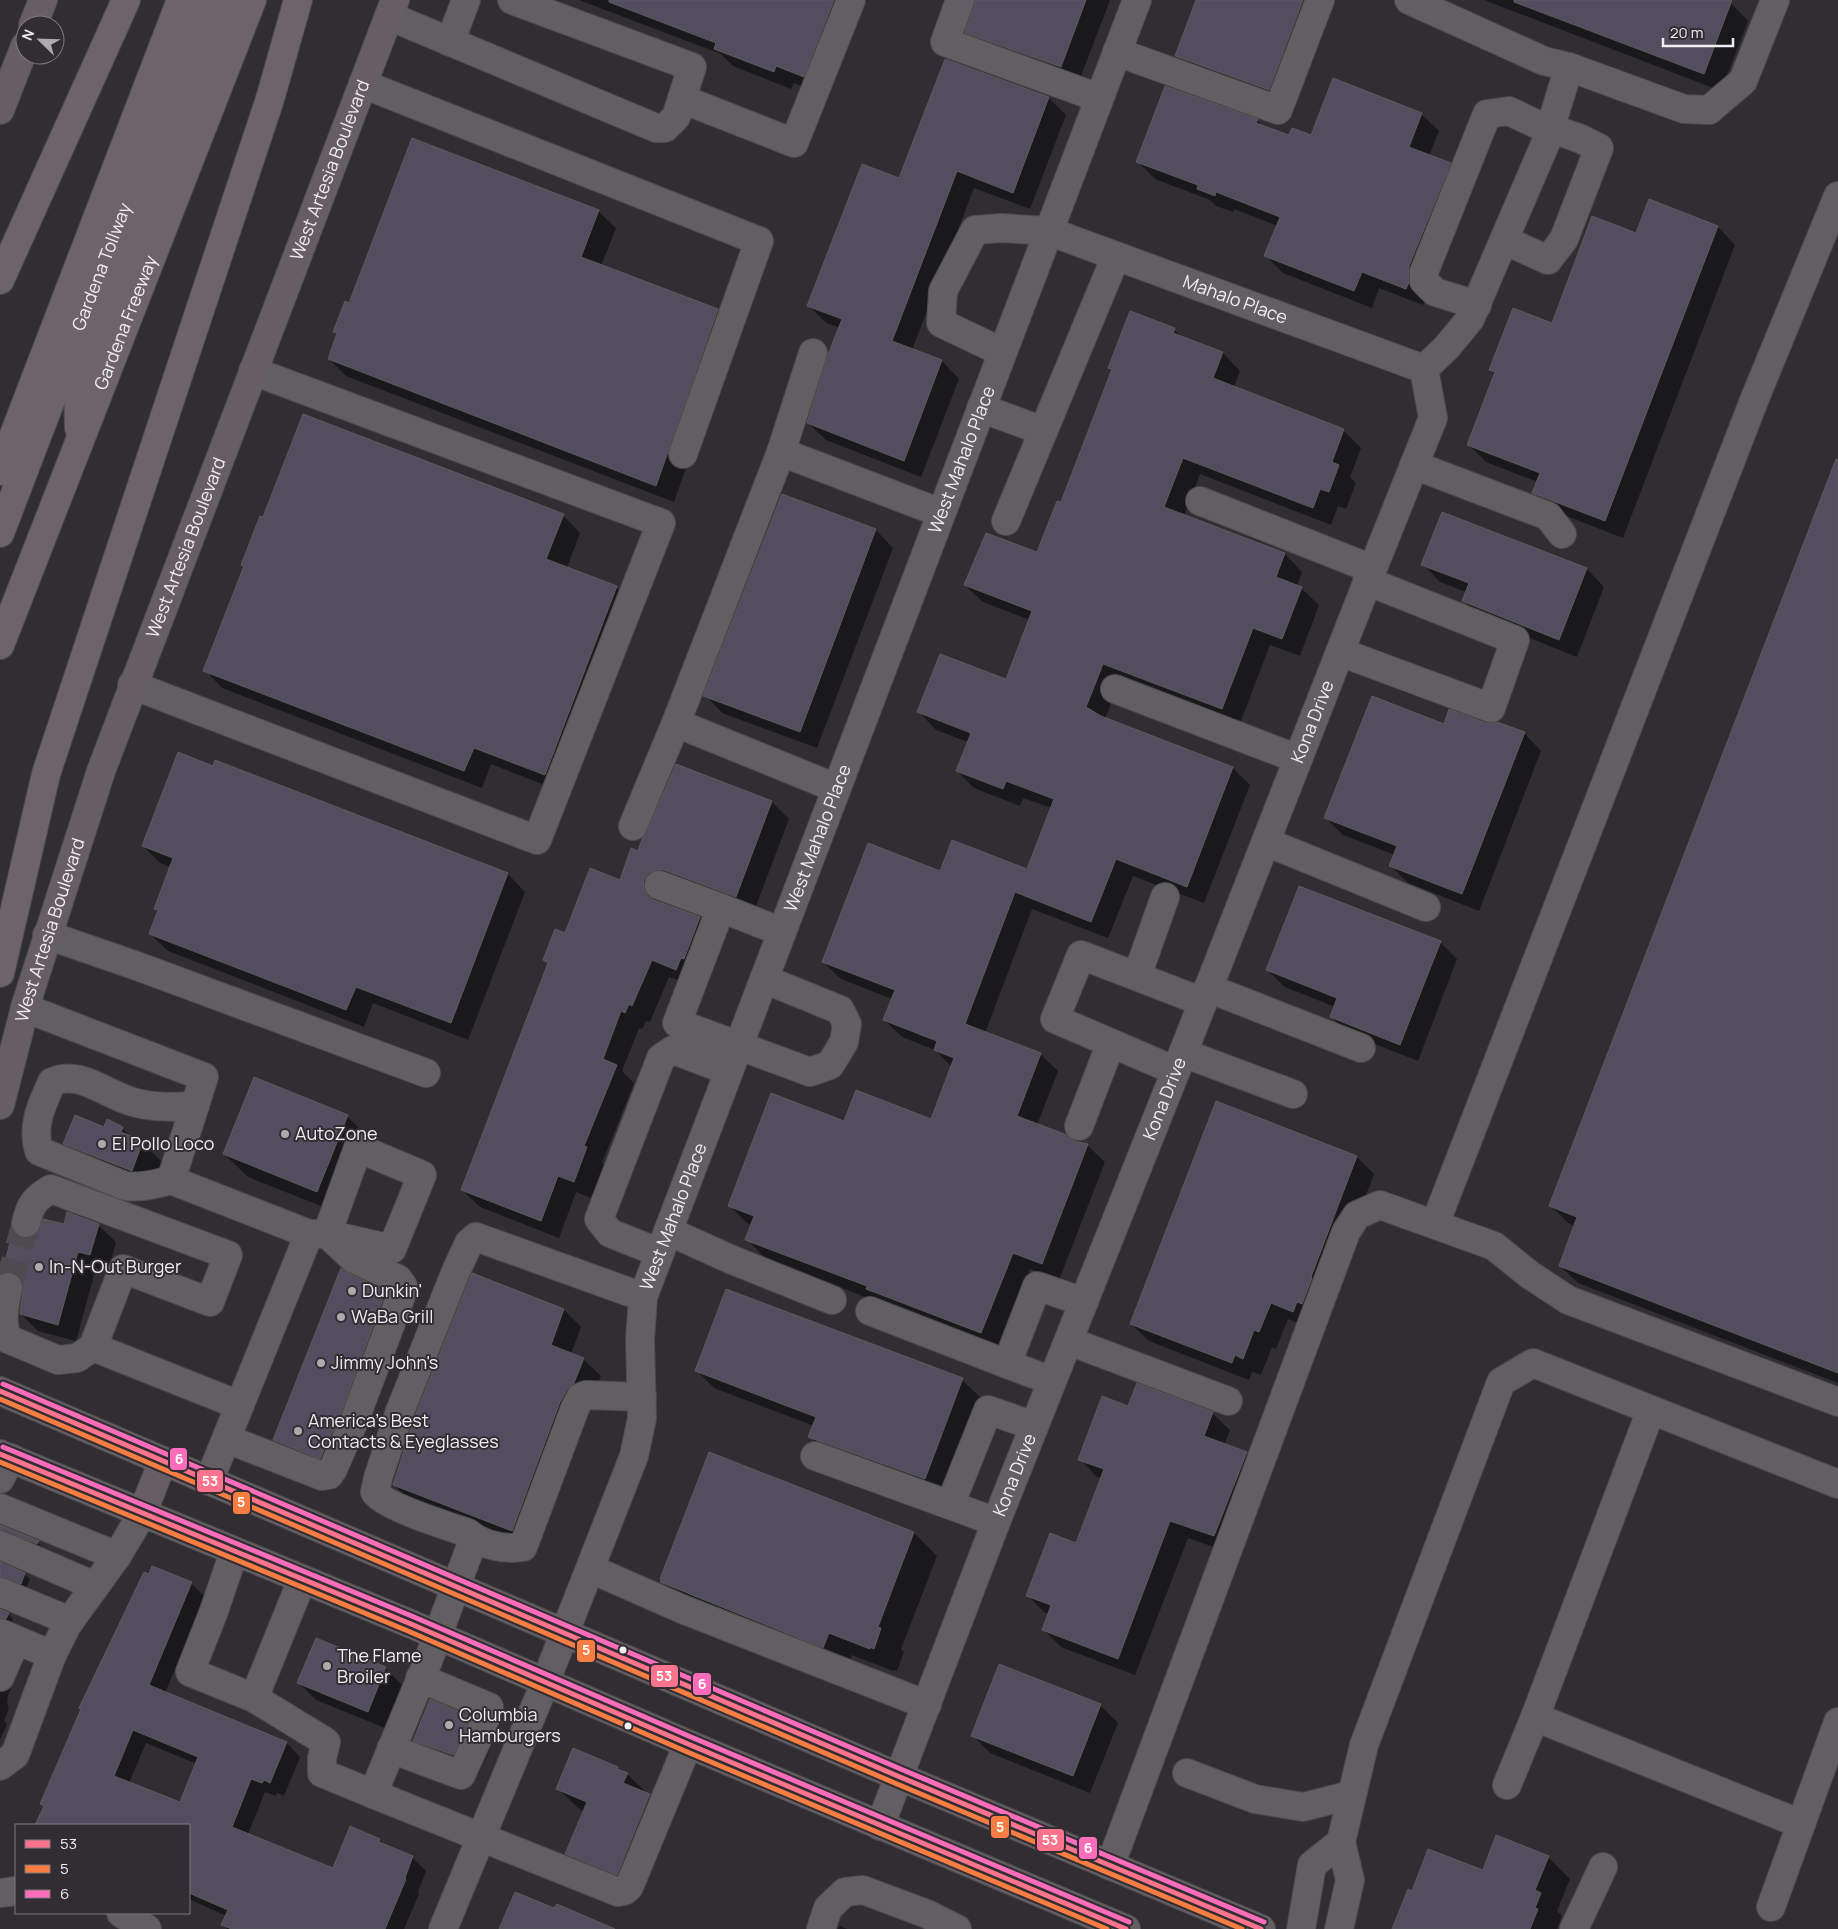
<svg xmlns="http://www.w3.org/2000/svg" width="1838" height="1929" viewBox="0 0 1838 1929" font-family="Manrope,sans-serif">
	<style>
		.shadow { fill: #0007; fill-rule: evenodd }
		.building { fill: #524e60; stroke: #5b5b5d; fill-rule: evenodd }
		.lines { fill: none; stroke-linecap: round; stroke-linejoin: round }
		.minor-tunnel { stroke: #4d4b4f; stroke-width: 28; stroke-dasharray: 28 14; stroke-linecap: butt }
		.minor-casing { stroke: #4c4a4d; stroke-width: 30 }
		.major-casing { stroke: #4c4a4d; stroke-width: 30 }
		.highway-casing { stroke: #4c4a4d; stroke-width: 30 }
		.minor { stroke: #625f62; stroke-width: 28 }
		.major { stroke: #665e63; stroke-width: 28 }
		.highway { stroke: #6f636a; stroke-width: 28 }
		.bus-1-casing { stroke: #312d33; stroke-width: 9 }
		.bus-2-casing { stroke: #312d33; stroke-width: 9 }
		.bus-3-casing { stroke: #312d33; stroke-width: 9 }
		.bus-1 { stroke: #fc738d; stroke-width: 5 }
		.bus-2 { stroke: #f77d43; stroke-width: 5 }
		.bus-3 { stroke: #fb6dba; stroke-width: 5 }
		.poi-dot { fill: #adaaae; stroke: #312d33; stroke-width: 2 }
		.bus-dot { fill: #f0edf1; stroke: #312d33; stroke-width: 2 }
		.labels { text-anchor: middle; stroke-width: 4; stroke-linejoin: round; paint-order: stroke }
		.street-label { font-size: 18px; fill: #f0edf1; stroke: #312d33 }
		.poi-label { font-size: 18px; fill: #f0edf1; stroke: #312d33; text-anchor: start }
		.line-badge { stroke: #312d33; stroke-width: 2 }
		.badge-label { font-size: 14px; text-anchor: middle; font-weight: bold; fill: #fff }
	</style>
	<rect width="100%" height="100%" fill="#302e32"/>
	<path class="shadow" d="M579 0H868L859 5 821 93 794 83 791 89 733 66 721 54Z
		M976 0H1110L1078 84 984 50 966 32Z
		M1197 0H1327L1286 107 1193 73 1176 56Z
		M1484 0H1722L1731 3 1748 21 1721 91Z
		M1049 98 1066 115 1030 209 974 188 912 350 942 361 959 379 921 477 826 440 808 423 840 328 826 323 809 306 900 180Z
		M1421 114 1439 131 1429 156 1450 164 1467 181 1423 305 1379 288 1372 308 1283 273 1266 256 1278 226 1234 209 1233 212 1216 206 1210 200 1155 179 1137 161 1257 120 1263 127 1290 137H1312Z
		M1650 201 1718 227 1735 245 1623 538 1551 510 1534 493 1538 482 1486 462 1469 445 1496 375 1490 370 1553 324 1637 235Z
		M598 211 616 228 601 266 717 310 735 328 674 502 346 376 329 359 338 335 334 331 350 304Z
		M1174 330 1183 338 1223 353 1240 371 1234 387 1343 430 1361 448 1350 477 1356 483 1346 509 1338 506 1331 525 1200 474 1184 516 1285 554 1302 572 1297 586 1301 588 1319 605 1300 656 1270 645 1239 726 1120 680 1105 719 1233 768 1250 785 1204 903 1133 876 1108 938 1032 909 985 1033 1040 1054 1058 1071 1037 1125 1073 1142 1087 1145 1105 1162 1059 1280 1030 1269 999 1350 764 1257 747 1239 752 1225 747 1223 729 1205 845 1122 932 1121 952 1067 935 1050 902 1037 884 1020 892 999 841 979 823 962 941 873 1027 871 1052 808 1023 798 1020 806 974 788 957 771 968 742 936 730 919 712 1007 681 1030 620 983 602 965 585 1038 554 1062 504 1113 371 1109 367Z
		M1838 459V1383L1578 1283 1560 1266 1575 1226 1568 1223 1551 1206Z
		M782 495 876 530 893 548 817 748 722 713 705 695Z
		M1443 514 1587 569 1604 587 1577 657 1480 618 1463 600 1466 592 1440 582 1423 564Z
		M563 515 580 533 567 568 616 587 634 605 562 792 491 764 482 788 222 688 205 670 245 567 242 565 264 519Z
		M1485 724 1524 733 1541 751 1479 911 1408 883 1391 866 1395 855 1343 835 1326 818 1445 725Z
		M216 762 508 874 525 892 468 1040 373 1003 364 1027 168 951 150 934 158 912 155 909 171 867 160 863 143 846 214 768Z
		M676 766 772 802 789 819 753 914 662 897 661 904 700 918 717 936 694 986 669 977 650 1022 646 1021 642 1029 639 1028 622 1071 634 1083 602 1163 604 1165 591 1198 576 1192 559 1238 480 1207 462 1190 549 965 544 960 566 935 621 881 649 833Z
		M1440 942 1457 959 1418 1061 1349 1034 1331 1017 1335 1007 1285 987 1267 970Z
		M1216 1103 1357 1157 1374 1174 1328 1295 1310 1328 1288 1319 1276 1349 1272 1347 1261 1375 1252 1372 1249 1380 1149 1341 1131 1324Z
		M347 1116 370 1139 341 1214 248 1177 224 1154Z
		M105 1128H122L132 1138 142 1142 165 1165 155 1193 88 1167 65 1144Z
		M98 1225 116 1242 108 1271 96 1268 76 1341 38 1331 21 1314 25 1289 21 1290 3 1272 31 1239 65 1226Z
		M473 1275 564 1310 581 1327 571 1354 583 1359 601 1376 530 1547 411 1502 394 1484Z
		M727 1291 962 1380 980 1397 942 1496 827 1454 810 1436 814 1426 714 1388 697 1371Z
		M385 1292 403 1309 338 1475 292 1457 275 1440Z
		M1129 1407 1212 1413 1230 1430 1224 1445 1247 1453 1264 1471 1231 1553 1188 1538 1135 1675 1061 1647 1043 1629 1049 1614 1045 1613 1027 1595 1077 1544 1102 1478 1097 1477 1080 1459Z
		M710 1454 914 1533 937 1556 901 1649 904 1652 897 1671 894 1670 893 1671 852 1655 846 1670 685 1605 662 1582Z
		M0 1528 38 1542 43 1548 5 1534Z
		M0 1563 24 1574 30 1579 26 1588 0 1583Z
		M191 1583 205 1597 165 1693 287 1743 300 1757 284 1796 277 1793 276 1796 265 1792 248 1834 334 1870 380 1840 387 1847 413 1858 426 1871 418 1892 419 1894 404 1929H227L223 1924 226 1916 189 1899V1825H37L45 1807 42 1804ZM146 1743 197 1764 181 1804 129 1783Z
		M0 1610 8 1614 13 1619 11 1623 0 1622Z
		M385 1668 403 1686 385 1728 316 1700 298 1682Z
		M0 1670 13 1683 8 1695 7 1702 9 1708 4 1721 7 1724 0 1740Z
		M1100 1705 1118 1723 1090 1793 990 1753 973 1736Z
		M469 1717 492 1740 489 1752 476 1778 438 1763 415 1740Z
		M617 1768 627 1774 673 1818 640 1897 590 1877 567 1854 584 1813 558 1789Z
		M1548 1857 1570 1879 1557 1911 1562 1916 1557 1929H1395L1413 1892 1484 1872Z
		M840 1926 847 1929H838Z"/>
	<path class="building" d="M609 0H834L804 77 776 66 774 72 714 49 716 43 609 2Z
		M975 0H1086L1061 67 965 33Z
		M1196 0H1303L1269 90 1175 56Z
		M1514 0H1732L1704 74 1514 2Z
		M945 59 1049 97 1013 193 957 171 892 341 942 360 904 461 807 423 828 355 842 319 807 306 862 164 899 178Z
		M1333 78 1422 113 1409 147 1451 163 1409 266V282L1406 289 1362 272 1354 291 1264 256 1280 217 1216 192 1215 196 1197 189 1198 185 1136 162 1165 86 1258 119 1256 123 1289 135 1292 128 1311 135Z
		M412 138 599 210 581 257 718 309 656 486 328 359 337 333 333 332 345 301 349 303Z
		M1649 199 1718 226 1605 521 1532 493 1540 473 1467 445 1495 372 1489 370 1513 308 1552 323 1592 216 1636 233Z
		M1130 311 1175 328 1173 333 1223 352 1213 378 1344 429 1332 462 1339 465 1329 492 1320 489 1313 508 1183 458 1164 507 1285 553 1276 577 1302 587 1282 639 1253 628 1222 709 1103 664 1086 707 1101 716 1233 767 1187 887 1116 859 1091 922 1015 892 965 1024 1041 1053 1017 1116 1067 1135 1074 1141 1088 1144 1042 1264 1013 1253 981 1333 866 1289 867 1286 745 1240 754 1216 728 1206 771 1093 844 1121 856 1090 931 1119 954 1058 934 1050 937 1041 883 1020 895 990 822 962 868 843 940 871 952 840 1027 869 1054 799 1006 781 1003 789 956 771 971 733 917 712 940 654 1006 679 1032 611 964 585 986 533 1037 552 1057 501 1061 502 1112 369 1108 368Z
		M303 414 564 514 546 559 617 586 545 775 474 748 464 771 203 671 244 566 241 565 260 516 263 517Z
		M1836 459 1838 460V1373L1559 1266 1577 1217 1549 1206Z
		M782 494 876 529 800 732 703 696Z
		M1442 512 1587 568 1559 640 1462 601 1469 583 1421 565Z
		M1372 696 1444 724 1449 709 1486 723H1493L1497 722 1525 732 1462 894 1389 866 1397 846 1324 818Z
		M178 752 213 766 215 760 508 873 451 1023 356 987 346 1010 149 934 158 910 154 909 173 858 142 846Z
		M676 764 772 801 736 897 664 870H656L649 873 644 880V887L647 895 654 900 700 917 684 959 681 958 676 970 652 960 632 1006 629 1004 625 1013 621 1011 603 1059 617 1065 584 1146 587 1147 574 1182 558 1176 541 1221 461 1190 548 963 543 960 555 929 565 933 590 868 620 880 631 848 638 851 642 839 647 832Z
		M1299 886 1441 941 1400 1045 1330 1017 1337 998 1266 970Z
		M254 1077 348 1115 317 1192 223 1154Z
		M1216 1101 1357 1156 1311 1277 1312 1278 1302 1304 1297 1302 1293 1312 1271 1303 1259 1332 1254 1330 1243 1359 1235 1355 1232 1363 1130 1324Z
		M75 1115 104 1127 107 1119 123 1127 121 1132 143 1141 132 1171 63 1144Z
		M67 1212 99 1224 90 1255 78 1252 58 1325 20 1314 23 1290 22 1281 18 1275 11 1272 2 1273 13 1231 22 1238H31L38 1233 43 1219 64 1224Z
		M341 1268 348 1273 386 1291 341 1413 320 1459 273 1440Z
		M472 1273 564 1309 551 1345 584 1358 574 1383 567 1390 560 1402 512 1531 393 1485 415 1416Z
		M726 1289 963 1378 925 1479 808 1437 816 1417 695 1371Z
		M1137 1383 1213 1412 1204 1436 1247 1452 1214 1536 1170 1521 1118 1659 1042 1630 1051 1605 1026 1596 1050 1533 1076 1543 1104 1469 1078 1460 1102 1396 1128 1406Z
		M709 1452 914 1532 878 1627 881 1628 874 1649 870 1647V1649L829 1633 823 1648 660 1582 662 1579H660Z
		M0 1525 39 1541 37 1544 0 1530Z
		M0 1562 25 1573 21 1584 0 1577Z
		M152 1566 192 1582 149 1685 287 1742 270 1783 264 1780 262 1783 251 1779 232 1827 333 1868 350 1826 380 1839 379 1842 413 1856 405 1878 406 1879 385 1929H232L221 1925 228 1910 189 1893V1825H35L44 1806 40 1804 81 1709 79 1708 144 1572 149 1574ZM133 1730 198 1757 180 1802 114 1776Z
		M0 1609 9 1613 6 1619 0 1618Z
		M316 1638 386 1667 368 1712 297 1683Z
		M999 1664 1101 1704 1073 1776 971 1736Z
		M430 1699 469 1716 467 1729 453 1755 413 1741Z
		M573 1748 618 1767 617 1769 628 1773 623 1783 650 1794 617 1875 565 1854 587 1802 556 1789Z
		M1496 1835 1549 1856 1535 1890 1541 1893 1535 1908 1538 1909 1530 1929H1392L1408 1889 1412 1891 1428 1849 1483 1870Z
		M515 1892 554 1908 557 1904 615 1929H499Z"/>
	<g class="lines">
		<path class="minor-tunnel" d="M8 1287 26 1223"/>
		<g class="minor-casing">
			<g id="minor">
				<path d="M960 0 945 42 1099 98"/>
				<path d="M1409 0 1544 61 1569 67"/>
				<path d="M389 16 656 128H665L676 117 692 67 512 0"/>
				<path d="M450 42 466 0"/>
				<path d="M1117 52 1278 110 1320 0"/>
				<path d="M363 84 759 241 683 454"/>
				<path d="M682 99 794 143 851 0"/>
				<path d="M1504 240 1548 260 1564 239 1599 148 1581 139 1550 128"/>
				<path d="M1477 305 1435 292 1424 281V272L1487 114 1509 111 1549 130"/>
				<path id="s1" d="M1002 352 941 323 943 291 975 230 1001 228 1048 231 1424 369"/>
				<path d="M1424 369 1447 347 1470 319 1546 142 1569 67 1684 109 1709 110 1743 81 1775 0"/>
				<path d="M981 408 1043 431"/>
				<path d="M781 452 813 353"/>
				<path d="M1414 465 1548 516 1562 534"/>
				<path d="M1200 501 1372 569"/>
				<path d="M1006 521 1116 256"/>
				<path d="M1340 652 1491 708 1515 640 1367 581"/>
				<path d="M132 685 537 840 661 523 253 371"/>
				<path d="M1115 689 1298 759"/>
				<path d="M836 788 676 723 781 452 941 513"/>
				<path d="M633 826 676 723"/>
				<path d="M1266 842 1426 907"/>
				<path d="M659 885 721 908"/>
				<path d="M47 935 137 966 426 1073"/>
				<path d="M1137 976 1165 897"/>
				<path d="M764 979 840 1010 847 1024 844 1042 830 1065 810 1072 677 1023 721 908 782 932"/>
				<path d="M1208 988 1361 1048"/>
				<path d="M25 1008 204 1077 171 1180 309 1234"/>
				<path d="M1183 1053 1293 1094"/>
				<path d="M1176 1071 1055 1019 1081 955 1203 1002"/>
				<path d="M1079 1126 1111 1043"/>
				<path d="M171 1180C155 1184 142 1188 125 1186L39 1151C31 1126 42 1104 52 1082 80 1069 106 1095 133 1102 153 1108 174 1107 195 1106"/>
				<path d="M26 1223C30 1205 35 1198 51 1189L228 1255 210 1302 123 1269 93 1347 239 1405"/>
				<path d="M1435 1224 1755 398 1838 196"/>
				<path d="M668 1231 730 1259 832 1300"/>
				<path d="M660 1253 610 1233 599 1219 661 1058 673 1050 729 1071"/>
				<path d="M8 1287C5 1304 0 1323 8 1339L58 1360 77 1358 93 1347"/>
				<path d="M870 1311 1007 1364"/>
				<path d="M1069 1341 1228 1401"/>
				<path d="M1052 1381 1007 1364 1037 1286 1084 1302"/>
				<path d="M642 1397 586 1395 581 1397 575 1408 523 1547C504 1550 482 1545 468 1533 448 1526 385 1507 375 1492L378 1478 400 1411 456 1271 469 1243 476 1237 643 1297"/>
				<path d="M227 1439 322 1476 329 1475 333 1469 355 1419 401 1296 403 1286 398 1279 354 1259 327 1234"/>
				<path d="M815 1456 950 1505"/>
				<path d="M0 1479 11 1458"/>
				<path d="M209 1481 309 1234H327L392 1249 422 1175 358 1148 327 1234"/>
				<path d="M0 1508 117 1556"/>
				<path d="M996 1522 950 1505 988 1410 1034 1426"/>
				<path d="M0 1545 95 1586"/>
				<path d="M234 1552 214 1611 190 1672 254 1698 302 1580"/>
				<path d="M591 1569 682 1609 927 1705"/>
				<path d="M0 1592 70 1621"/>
				<path d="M0 1633 52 1655"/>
				<path d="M0 1677 16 1640"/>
				<path d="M420 1678 489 1707 482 1727"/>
				<path d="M254 1698 326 1742 322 1758V1773L373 1794 428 1661 474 1538"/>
				<path d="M1535 1717 1801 1824"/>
				<path d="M391 1749 461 1775 477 1740"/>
				<path d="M0 1766 15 1755 52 1655 67 1625 117 1556 142 1514"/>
				<path d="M1187 1773 1255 1799 1303 1807 1351 1795"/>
				<path d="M1507 1785 1535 1717 1651 1410"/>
				<path d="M373 1794 618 1892 624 1891 629 1887 688 1744"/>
				<path id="s2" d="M880 1826 996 1522 1183 1053 1365 588 1433 418 1424 369"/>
				<path d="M1341 1842 1364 1745 1501 1382 1533 1363 1838 1484"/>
				<path d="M1110 1866 1346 1232 1357 1215 1380 1205 1494 1246 1530 1275 1568 1300 1838 1402"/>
				<path d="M0 1893 16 1891"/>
				<path d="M1771 1907 1838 1722"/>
				<path d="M121 1913 147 1929"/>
				<path id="s3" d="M443 1929 545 1683 634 1456 642 1418 640 1340 643 1297 1137 0"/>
				<path d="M821 1929 828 1908 845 1892 863 1890 927 1914 957 1929"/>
				<path d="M1301 1929 1312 1865 1341 1842 1350 1880 1339 1929"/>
				<path d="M1574 1929 1603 1867"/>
			</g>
		</g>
		<g class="major-casing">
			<g id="major">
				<path d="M33 25 43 0"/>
				<path d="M0 110 25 46"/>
				<path id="s4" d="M0 1105 26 1004 101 771 395 0"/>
				<path d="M0 1391 900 1777 1261 1929"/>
				<path d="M0 1454 411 1624 688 1744 1126 1929"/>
				<path d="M142 1514 163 1461"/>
			</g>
		</g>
		<g class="highway-casing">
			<g id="highway">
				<path d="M0 280 126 0"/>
				<path d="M79 428 78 381 226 0"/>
				<path d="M0 471 181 0"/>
				<path id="s5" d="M0 533 204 0"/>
				<path id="s6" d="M0 645 252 0"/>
				<path d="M0 973 46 774 270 99 298 0"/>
			</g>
		</g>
		<use href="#minor" class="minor"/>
		<use href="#major" class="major"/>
		<use href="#highway" class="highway"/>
		<g class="bus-1-casing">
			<path id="bus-1" d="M0 1391 900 1777 1261 1929
				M0 1454 411 1624 688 1744 1126 1929"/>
		</g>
		<g class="bus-2-casing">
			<path id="bus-2" d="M0 1399 897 1784 1242 1929
				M0 1462 408 1631 685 1751 1107 1929"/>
		</g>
		<g class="bus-3-casing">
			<path id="bus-3" d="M3 1384 903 1770 1264 1922
				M3 1447 414 1617 691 1737 1129 1922"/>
		</g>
		<use href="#bus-1" class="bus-1"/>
		<use href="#bus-2" class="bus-2"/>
		<use href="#bus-3" class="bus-3"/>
	</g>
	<g class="poi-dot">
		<circle cx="285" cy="1134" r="5"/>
		<circle cx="102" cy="1144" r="5"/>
		<circle cx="39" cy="1267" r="5"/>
		<circle cx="352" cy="1291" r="5"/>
		<circle cx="341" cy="1317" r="5"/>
		<circle cx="321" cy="1363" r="5"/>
		<circle cx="298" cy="1431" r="5"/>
		<circle cx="327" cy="1666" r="5"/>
		<circle cx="449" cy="1725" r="5"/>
	</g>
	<g class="bus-dot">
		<circle cx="623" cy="1650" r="4.5"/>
		<circle cx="628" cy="1726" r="4.5"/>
	</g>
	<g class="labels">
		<g class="street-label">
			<text dy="6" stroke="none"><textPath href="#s4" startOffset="992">West Artesia Boulevard</textPath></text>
			<text dy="6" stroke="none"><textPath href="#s5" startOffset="285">Gardena Tollway</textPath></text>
			<text dy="6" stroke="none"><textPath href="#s1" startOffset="441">Mahalo Place</textPath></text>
			<text dy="6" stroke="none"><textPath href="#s6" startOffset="346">Gardena Freeway</textPath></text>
			<text dy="6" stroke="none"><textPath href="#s3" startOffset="1566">West Mahalo Place</textPath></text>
			<text dy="6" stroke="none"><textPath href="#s4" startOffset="588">West Artesia Boulevard</textPath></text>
			<text dy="6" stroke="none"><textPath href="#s2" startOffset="1186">Kona Drive</textPath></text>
			<text dy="6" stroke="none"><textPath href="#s3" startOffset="1161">West Mahalo Place</textPath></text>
			<text dy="6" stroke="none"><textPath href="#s4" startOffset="182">West Artesia Boulevard</textPath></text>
			<text dy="6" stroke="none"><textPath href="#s2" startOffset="781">Kona Drive</textPath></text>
			<text dy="6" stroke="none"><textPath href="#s3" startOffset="756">West Mahalo Place</textPath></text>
			<text dy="6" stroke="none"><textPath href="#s2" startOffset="376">Kona Drive</textPath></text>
		</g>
		<g class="poi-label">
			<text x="295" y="1140">AutoZone</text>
			<text x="112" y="1150">El Pollo Loco</text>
			<text x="49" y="1273">In-N-Out Burger</text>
			<text x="362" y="1297">Dunkin'</text>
			<text x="351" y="1323">WaBa Grill</text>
			<text x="331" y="1369">Jimmy John's</text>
			<text x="308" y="1427">America's Best<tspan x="308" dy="21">Contacts &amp; Eyeglasses</tspan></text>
			<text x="337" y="1662">The Flame<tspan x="337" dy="21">Broiler</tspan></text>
			<text x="459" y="1721">Columbia<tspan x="459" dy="21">Hamburgers</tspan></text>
		</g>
	</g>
	<g class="line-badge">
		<rect x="169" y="1447" width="19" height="24" rx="5" fill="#fb6dba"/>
		<rect x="196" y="1469" width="28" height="24" rx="5" fill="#fc738d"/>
		<rect x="232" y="1491" width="19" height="24" rx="5" fill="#f77d43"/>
		<rect x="576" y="1639" width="20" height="24" rx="5" fill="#f77d43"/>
		<rect x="650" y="1664" width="29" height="24" rx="5" fill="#fc738d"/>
		<rect x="692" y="1672" width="20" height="24" rx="5" fill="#fb6dba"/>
		<rect x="990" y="1815" width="20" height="24" rx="5" fill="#f77d43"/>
		<rect x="1036" y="1828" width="29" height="24" rx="5" fill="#fc738d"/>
		<rect x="1078" y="1836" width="20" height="24" rx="5" fill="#fb6dba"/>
	</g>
	<g class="badge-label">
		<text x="179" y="1464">6</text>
		<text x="210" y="1486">53</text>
		<text x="241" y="1507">5</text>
		<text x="586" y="1655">5</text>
		<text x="664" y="1681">53</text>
		<text x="702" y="1689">6</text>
		<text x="1000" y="1832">5</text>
		<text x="1050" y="1845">53</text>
		<text x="1088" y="1853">6</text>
	</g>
	<rect x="15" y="1824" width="175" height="90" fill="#312d33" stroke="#7d7a7f"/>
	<rect x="25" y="1840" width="25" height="8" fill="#fc738d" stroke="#7d7a7f"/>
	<text x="60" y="1849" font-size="15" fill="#f0edf1">53</text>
	<rect x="25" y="1865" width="25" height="8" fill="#f77d43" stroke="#7d7a7f"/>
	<text x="60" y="1874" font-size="15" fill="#f0edf1">5</text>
	<rect x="25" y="1890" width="25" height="8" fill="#fb6dba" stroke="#7d7a7f"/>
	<text x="60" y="1899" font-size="15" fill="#f0edf1">6</text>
	<g transform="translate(40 40) rotate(293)"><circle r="24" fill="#312d33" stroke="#7d7a7f"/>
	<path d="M0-4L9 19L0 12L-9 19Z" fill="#adaaae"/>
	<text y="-8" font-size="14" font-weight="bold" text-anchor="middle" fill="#f0edf1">N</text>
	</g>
	<path d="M1663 38v8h70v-8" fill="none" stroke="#f0edf1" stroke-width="2.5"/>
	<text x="1670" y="38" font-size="15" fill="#f0edf1" stroke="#312d33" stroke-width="4" paint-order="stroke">20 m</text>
</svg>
